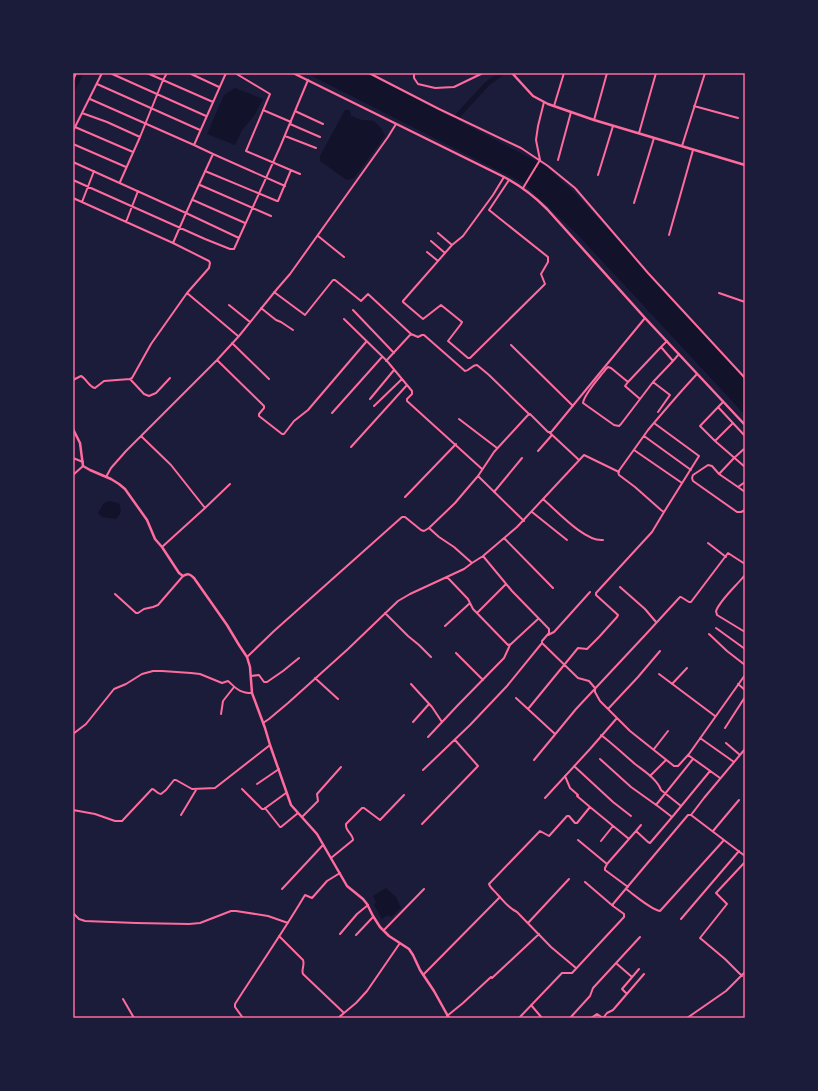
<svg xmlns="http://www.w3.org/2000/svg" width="818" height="1091" viewBox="0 0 818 1091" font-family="'PT Sans Narrow',sans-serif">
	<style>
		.water { fill: #12122b }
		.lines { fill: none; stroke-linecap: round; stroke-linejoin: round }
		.canal { stroke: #12122b; stroke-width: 5 }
		.minor { stroke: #ff6b9d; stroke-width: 2 }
		.tertiary { stroke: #ff6b9d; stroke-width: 2.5 }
		.neatline { fill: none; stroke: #ff6b9d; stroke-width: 1.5 }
	</style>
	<rect width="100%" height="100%" fill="#1b1b3a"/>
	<path class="water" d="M306 73H366L544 165 574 192 745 379V415L578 235 523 183Z
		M235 88 263 99 254 116 242 130 235 145 207 134 224 95Z
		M345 110H350L351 116 362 120 374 121 381 128 385 136 354 178 347 180 320 161V156Z
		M109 501 119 503C122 511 121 514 116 519L102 517 98 513 104 503Z
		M386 888 396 897 401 908 391 917 388 915 382 919 374 905 376 902 373 896Z"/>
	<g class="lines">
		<path class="canal" d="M73 89 81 73
			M450 124 487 84 502 73"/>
		<path class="minor" d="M110 73 206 116
			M147 73 213 102
			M189 73 219 87
			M235 73 270 94 246 151 300 174
			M369 73 439 109 521 148 548 166 575 188 648 273 745 378
			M414 73V78L418 84 435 88 454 87 483 73
			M73 80 76 73
			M97 84 200 130
			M90 99 194 145
			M554 106 564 73
			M694 106 738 118
			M263 110 291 122
			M295 111 323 124
			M82 113 107 122 140 137
			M594 120 607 73
			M290 124 320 137
			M75 127 133 152
			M73 131 102 73
			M639 133 656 73
			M285 136 316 148
			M73 144 126 167
			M682 146 705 73
			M213 154 285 186
			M558 160 571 112
			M73 162 186 213 213 154 194 145 226 73
			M205 171 277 201H278L291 170
			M598 175 613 126
			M504 177 493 195 463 236 452 245 403 301V302L423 319 441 305 462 322 461 324 448 341 468 358H470L545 284 541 274 548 262V257L489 210 509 180
			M73 180 205 239 230 249H234L280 147 308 80
			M120 182 140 137 163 80 167 73
			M200 185 271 216
			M523 188 540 160 536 140 538 126 544 102
			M73 198 173 243 209 261 210 263 209 268 187 293 151 344 132 378 130 379 104 381 95 388C89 387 86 378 81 376L73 380
			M193 200 245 223
			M82 202 94 171
			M634 203 654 138
			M126 222 138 191
			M438 233 452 245
			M669 235 693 150
			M318 236 344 257
			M431 241 445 253
			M173 243 186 213 239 238
			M427 252 438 261
			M274 292 305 315 333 280H335L361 301 368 294 411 334 410 335 386 361
			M187 293 238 336
			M719 293 745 302
			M229 305 250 322
			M261 308 276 320 281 322 293 330
			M353 310 394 353
			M344 319 387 361 412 391V394L407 399V401L482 469
			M411 334 418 337 422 335H424L465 371C469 371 472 365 477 365L489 375 529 414
			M232 343 269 379
			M511 345 573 406
			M217 360 264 406V408L259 414V416L282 434H284L294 421 308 410 366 342
			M673 361 679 354
			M130 379 144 394 149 396 156 393 170 378
			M628 382 661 347
			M653 382 670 395 658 412
			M370 399 394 370
			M640 399 625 386 628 382 611 368 608 367 606 369C600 377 584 394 583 403L614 425 619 426 621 424 653 382 673 361 661 347 667 341
			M723 402 700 426 715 441 745 467
			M374 406 402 379
			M718 407 745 436
			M332 413 382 357
			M459 419 497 448
			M654 423 699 456 664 512 661 510 635 487 619 475 618 472 648 430C664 411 680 392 697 374
			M549 432 579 460
			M141 436 171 465 205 508 230 484
			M644 436 691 470
			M715 441 733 423
			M351 447 407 385
			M745 448 734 458 719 474 738 487 745 482
			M634 450 682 483
			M538 451 552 435
			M73 458 83 462
			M719 474 712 466 708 465 693 475 692 478 693 481 737 512H741L745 510
			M73 475 83 466
			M478 476 524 521
			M106 477 111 468 126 451 217 360 239 336 277 289 290 274 388 137 396 124
			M738 487 745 492
			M494 492 522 458
			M405 497 456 444
			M543 499C557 511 585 542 603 540
			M532 512 567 540
			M429 528 439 537 454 547 472 563 483 556 517 527 584 455 619 472
			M504 538 553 588
			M708 543 726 557
			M162 547 205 508
			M483 556 512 591 549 629V633L542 641V643L578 678 589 681 595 688V692L600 701 630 731 674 766H678L689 754 745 675
			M745 575C737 585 720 600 716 611L717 615 745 632
			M447 577 468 599 473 609 508 645 511 644 538 619
			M620 587 645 609 656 622
			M115 594 136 613H138L144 609 153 607 158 605 183 576
			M385 613 408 636 419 645 431 657
			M477 613 506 584
			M445 626 470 603
			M716 628 745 649
			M709 634 727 651 745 665
			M548 635 554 632 590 592
			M456 653 483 680
			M247 657 274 631 402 517H405L421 530 424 531 429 528 455 503 466 490 478 476 494 452 528 415 530 414 548 432H551L552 431 645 318
			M659 674 715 716
			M251 676 259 675 264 682H267L283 671 299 658
			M315 678 338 699
			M411 684 432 707 442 722
			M672 684 687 668
			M738 684 745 690
			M516 698 555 734
			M528 709 578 648 587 649 599 637 617 617 618 615 596 595V593L652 532 664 512
			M608 709 638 677 660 651
			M221 714 223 701 234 687
			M413 722 429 704
			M263 723 269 719 288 703 348 649 398 601 410 594 464 569 472 563
			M725 728 745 697
			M73 734 86 724 114 689 126 684 142 674 153 671H162L191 673 200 674 222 683 228 681C236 688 239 693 252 693
			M601 735C613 744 623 754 635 764 644 771 657 779 661 790L681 806
			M428 737 458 705 504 658 510 645
			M700 738 734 762
			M726 743 740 755
			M654 749 668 731
			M688 755 720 778
			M600 759 631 787 659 807 672 817
			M534 760 576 709 647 633 680 597H681L689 602H691L728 553 745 564
			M574 766 613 802 631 816
			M423 770 470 725 507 686 542 643
			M565 776 570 788 578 795
			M650 776 666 760
			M257 784 279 769
			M242 789 262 809H264L286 793
			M577 796 590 807
			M545 798 590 749 617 718
			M656 805 693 759
			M265 808 280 827H281L298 813
			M73 810 95 814 115 821H122L152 789C155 789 157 794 161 794L166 790 174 780H176L192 789 215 788 270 745
			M181 815 196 790
			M691 815 704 798 745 749
			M302 817 318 801 317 794 341 767
			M422 824 478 766 455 740
			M636 831 641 825
			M713 831 739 800
			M578 840 607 864
			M601 841 613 826
			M331 858 353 840C353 834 345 831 346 824L362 808H364L380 820 404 795
			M585 882 613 906
			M628 887 605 870V868L607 864 636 831 648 842 650 843 673 816 710 771
			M282 889 323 845
			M626 889C636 896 650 909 660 911L724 840
			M73 913 79 919 85 921 136 923 189 924 200 923 231 911H236L268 916 288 923
			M681 919 739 851
			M528 923 569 879
			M384 930 424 889
			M340 934 357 914 368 905
			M356 935 373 917
			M279 936 303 960C305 965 301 970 303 974L344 1013
			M617 964 632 977
			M576 968 551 947 517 912C508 908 504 901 497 894 494 890 490 888 489 884L540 831 549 836 567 816H569L575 823H577L590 807 629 839
			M423 975 500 897
			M742 976 725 959 700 938 727 904 716 893 745 862
			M492 978 539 934
			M627 994 622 989 639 969
			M123 999 134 1018
			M531 1005 542 1018
			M447 1016 463 1003 491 977
			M243 1018 235 1007V1004C258 968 283 932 305 895L312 898 327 881 340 873
			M338 1018 356 1003 367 991 400 943
			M519 1018 562 973H572L624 917V914L613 906V904L688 815H691L745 856
			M570 1018 590 996 593 988 640 937
			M591 1018 597 1014 603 1018
			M603 1018 607 1013 613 1010 644 974
			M687 1018 726 991 745 972"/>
		<path class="tertiary" d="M293 73 504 177C521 186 533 195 547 209L645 318 745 425
			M512 73 533 96 548 104 594 120 745 165
			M73 429 80 443 83 466 90 470 111 479 119 484 125 489 147 520 155 539 162 547 179 573 183 576C188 573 190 574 194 578L227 625 239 645 247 657 250 667 252 693 265 728 270 745 291 805 317 834 347 886 363 899 367 904 373 916 380 927 389 936 409 949 413 955 420 970 434 991 449 1018"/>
	</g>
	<rect width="818" height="1091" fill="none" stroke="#1b1b3a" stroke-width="148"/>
	<rect x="74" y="74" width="670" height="943" class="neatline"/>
</svg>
